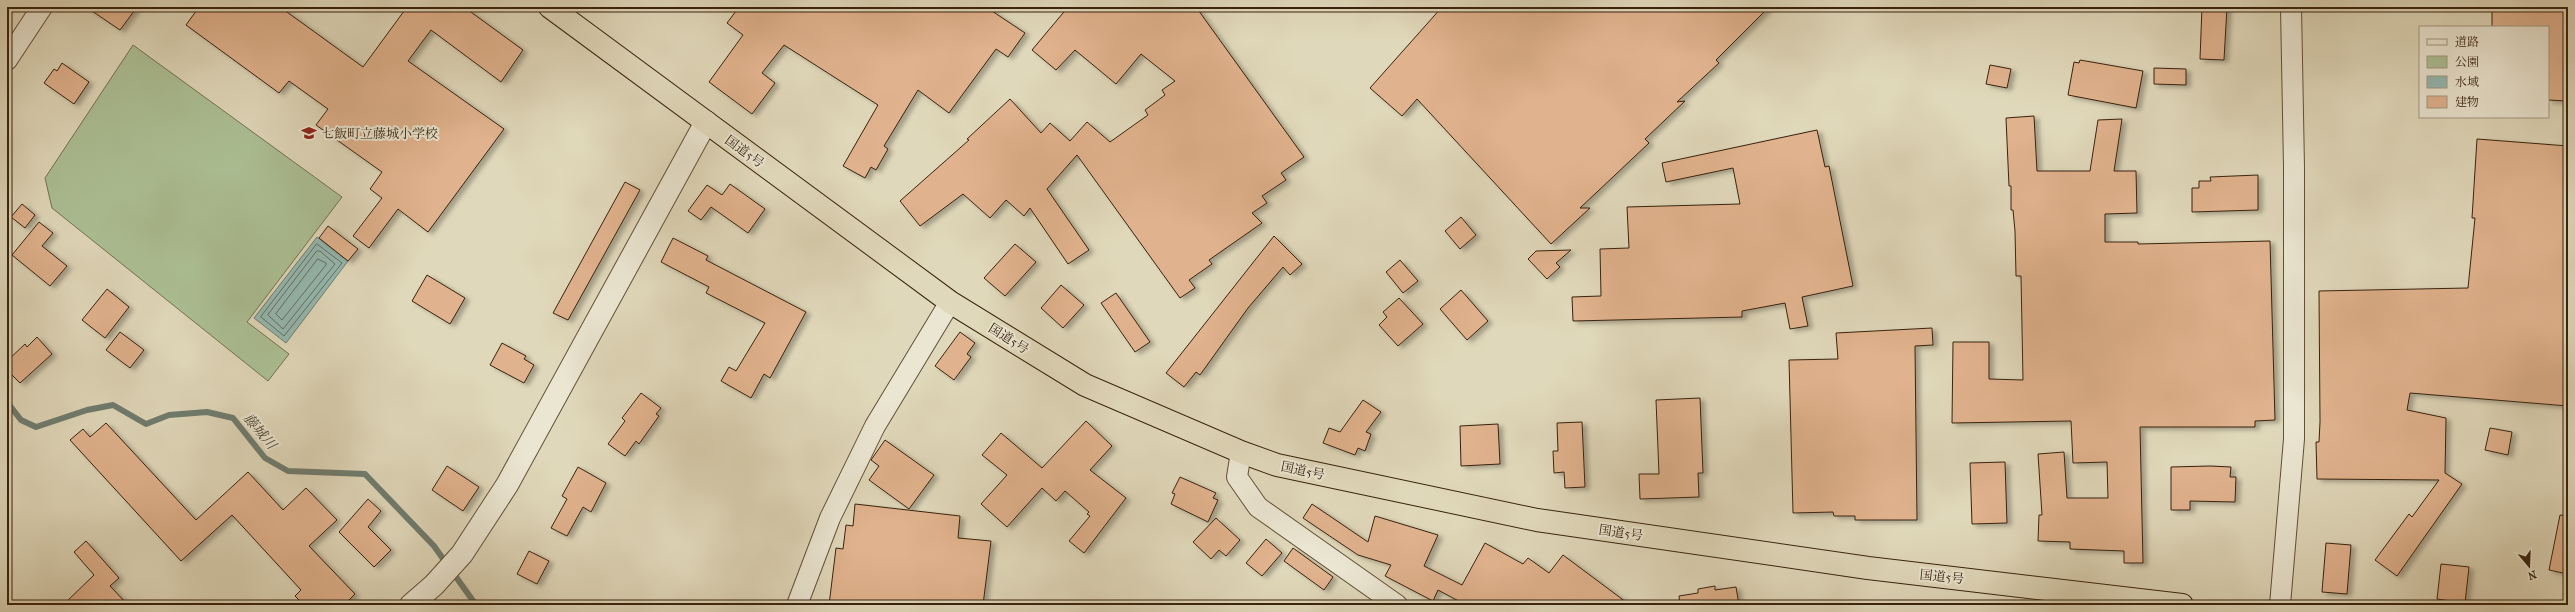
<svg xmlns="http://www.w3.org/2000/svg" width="2575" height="612" viewBox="0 0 2575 612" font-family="'IM FELL French Canon','Noto Serif JP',serif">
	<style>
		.green { fill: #acc095; stroke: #727252 }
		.water { fill: #94b9b2; stroke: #6f7d70 }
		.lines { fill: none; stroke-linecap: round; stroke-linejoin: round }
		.shore { stroke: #666e60; stroke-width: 1 }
		.stream { stroke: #6f7d70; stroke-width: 6 }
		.building { fill: #e0b28d; stroke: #38230e; filter: url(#shadow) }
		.minor-casing { stroke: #625039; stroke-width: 22 }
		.tertiary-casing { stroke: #625039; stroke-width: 24 }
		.trunk-casing { stroke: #38230e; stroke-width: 24 }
		.minor { stroke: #ebe6d2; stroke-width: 20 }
		.tertiary { stroke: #ebe6d2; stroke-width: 22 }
		.trunk { stroke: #e0d8ba; stroke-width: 22 }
		.labels { text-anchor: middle; stroke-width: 4; stroke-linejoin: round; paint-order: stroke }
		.poi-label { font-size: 13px; fill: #38230e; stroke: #ebe6d2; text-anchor: start }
		.street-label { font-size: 13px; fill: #38230e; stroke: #ebe6d2 }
		.water-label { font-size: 14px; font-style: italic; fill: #4f4837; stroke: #ebe6d2 }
	</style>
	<defs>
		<filter id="shadow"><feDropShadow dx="4.5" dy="2.5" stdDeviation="2" flood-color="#0004"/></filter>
	</defs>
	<rect width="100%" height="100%" fill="#e0d8ba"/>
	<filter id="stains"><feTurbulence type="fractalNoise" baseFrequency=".005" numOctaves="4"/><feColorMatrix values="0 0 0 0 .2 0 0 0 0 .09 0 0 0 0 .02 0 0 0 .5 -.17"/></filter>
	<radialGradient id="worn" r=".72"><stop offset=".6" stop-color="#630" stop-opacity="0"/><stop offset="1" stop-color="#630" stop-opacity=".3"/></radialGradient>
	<path class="green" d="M133 45 342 197 247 322 289 354 268 381 52 208 45 178Z"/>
	<path class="water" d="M317 237 348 261 286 343 254 318Z"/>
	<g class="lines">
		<path class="shore" d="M317 244 342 263 284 336 261 317Z
			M317 251H320L335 264 283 329 268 315Z
			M318 259 326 263V265L282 320 276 314Z"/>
		<path class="stream" d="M7 402 21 420 36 427 87 410 113 405 146 424 169 415 207 412 233 418 265 458 288 471 365 474 434 546 476 605"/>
	</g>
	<path class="building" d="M86 7H137L120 30Z
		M199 7H280L363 67 407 7H464L523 50 501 82 431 30 408 61 504 129 428 232 398 209 369 248 353 236 382 198 370 189 382 172 316 125 328 109 289 81 279 93 186 25Z
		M739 7H986L1025 33 1008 57 996 49 949 113 918 90 884 146 888 149 876 170 871 167 865 178 843 166 878 105 784 45 762 73 775 83 752 114 709 82 743 35 727 23Z
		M1068 7H1196L1304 157 1281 173 1286 180 1262 196 1267 203 1252 213 1262 223 1209 260 1212 264 1189 280 1195 288 1180 298 1077 155 1047 189 1089 250 1068 264 1030 208 1024 216 1006 200 990 218 963 194 920 226 900 201 969 140 967 139 1010 99 1041 133 1050 123 1070 141 1087 122 1110 142 1148 115 1145 110 1165 95 1162 90 1175 81 1141 54 1116 84 1075 50 1056 70 1032 50Z
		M1442 7H1769L1716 60 1719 63 1677 102 1685 101 1645 139 1649 143 1580 208H1590L1551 244 1417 99 1402 116 1370 88Z
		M2202 7H2227L2224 60 2200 59Z
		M2492 7H2568V101L2548 100V27H2492Z
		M2080 60 2143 71 2136 108 2068 95 2074 62 2079 63Z
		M62 63 89 82 74 104 44 83 54 69 57 71Z
		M1990 65 2011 69 2007 88 1986 84Z
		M2154 68 2186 69V85L2154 84Z
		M2034 116 2037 171H2090L2098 120 2122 119 2114 171H2136L2137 213 2105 214V242H2138V244L2270 241 2275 420 2255 421V427H2140L2143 563H2124V551L2070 549V542L2038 541 2039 515H2042L2038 454 2064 452 2067 498H2108L2107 462 2073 463 2071 421 1952 423 1953 342H1989V379L2023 380 2021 276H2016L2015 231 2013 210H2011V186H2009L2006 118Z
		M1817 130 1825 167 1829 166 1853 286 1802 297 1808 326 1790 329 1785 303 1742 311V317L1573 321 1572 297 1601 296 1600 249 1629 248 1627 207 1740 204 1733 168 1666 182 1662 163Z
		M2477 139 2568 146V406L2410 393 2407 410 2446 418 2445 473 2462 484 2397 576 2375 560 2409 514 2412 517 2439 480 2317 479 2316 442H2319L2320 422 2319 291 2468 288 2475 218H2472Z
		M2258 175V210L2192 212V188H2199V181H2211L2210 177Z
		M625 182 640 190 568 320 553 313Z
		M730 184 765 209 748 233 711 207 701 220 688 211 707 185 722 195Z
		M22 204 35 215 25 228 11 217Z
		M1461 217 1476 235 1460 249 1445 231Z
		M39 222 53 233 42 246 67 266 50 286 12 255Z
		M328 226 358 249 348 261 319 238Z
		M1274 236 1302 264 1290 275 1283 267 1248 308 1200 375 1196 372 1184 387 1166 373Z
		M673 238 708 256 706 260 806 312 770 378 764 374 751 398 721 381 729 367 736 371 765 323 706 293 709 287 661 262Z
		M1015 244 1036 262 1005 296 984 278Z
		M1571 250 1556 263 1560 267 1547 279 1528 259 1536 251Z
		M1400 260 1418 281 1403 293 1386 272Z
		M427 275 465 298 450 324 412 301Z
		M1061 285 1084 305 1063 328 1041 308Z
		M107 289 129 307 105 338 82 320Z
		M1461 290 1488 321 1467 340 1440 309Z
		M1116 293 1150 342 1135 352 1101 303Z
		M1399 298 1423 324 1398 346 1379 325 1387 317 1383 312Z
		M1932 328 1933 345 1915 346 1917 520H1855V516H1834L1833 512 1793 513 1789 360 1838 359 1836 333Z
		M120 332 144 350 130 368 106 350Z
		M960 332 975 343 967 354 971 357 954 380 935 366Z
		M37 337 52 354 20 383 7 370V361L25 344 27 347Z
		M502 343 526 356 524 359 534 365 524 383 490 365Z
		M641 393 661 408 656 414 659 416 639 444 636 441 625 456 608 444 625 421 622 418Z
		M1700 398 1703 473H1698L1699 497 1640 499 1639 474H1659L1656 400Z
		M1363 400 1381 412 1366 432 1371 434 1365 451 1358 448 1355 455 1323 443 1329 428 1340 432Z
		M1086 421 1112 446 1090 470 1126 498 1084 553 1069 541 1090 516 1087 514 1089 512 1065 491 1056 501 1042 488 1007 527 981 504 1007 475 982 455 1001 433 1042 468Z
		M1582 422 1585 487 1565 488 1564 472 1554 473 1553 451H1558L1557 423Z
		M106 423 196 520 248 472 283 510 306 488 337 520 309 546 355 594 344 605H304L295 596 301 590 232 515 181 561 70 440 83 429 90 437Z
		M1498 424 1500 464 1461 466 1460 426Z
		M2490 428 2512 432 2508 455 2485 450Z
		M885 440 934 475 909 509 869 480 879 466 871 460Z
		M2005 462 2007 523 1972 524 1970 463Z
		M447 466 479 487 463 511 432 490Z
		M2210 466 2231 467 2230 477H2236L2235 502 2190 501V510H2171V467Z
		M578 467 606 483 591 512 583 507 567 536 551 528 567 499 562 496Z
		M1180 477 1216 493 1213 498 1218 500 1208 522 1171 504 1175 494 1172 493Z
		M368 499 381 511 368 527 391 550 374 567 339 532Z
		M855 504 960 516 958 538 991 541 983 605H829L836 548 843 549 846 525 853 526Z
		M1312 504 1368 542 1375 516 1438 535 1424 566 1462 585 1485 543 1523 564 1528 558 1549 573 1563 555 1630 605H1466L1438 590 1433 601 1385 576 1391 565 1358 555 1303 518Z
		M2560 515 2568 516V574L2549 570Z
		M1216 518 1240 540 1226 556 1219 550 1211 559 1193 542Z
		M1266 539 1282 553 1262 576 1246 563Z
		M86 541 119 578 110 586 128 605H63L94 575 74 552Z
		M2326 543 2351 545 2347 594 2322 592Z
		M1293 548 1333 577 1324 590 1284 561Z
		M529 551 549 561 537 584 517 574Z
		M2441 564 2469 567 2465 603 2437 599Z
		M1715 586V590L1736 587 1739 605H1680L1679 596 1698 593V589Z"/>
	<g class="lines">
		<g class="minor-casing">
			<path id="minor" d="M7 60 42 7
				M1241 452 1237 477 1258 507 1397 605
				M797 605 830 518 875 426 950 302
				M2280 605 2294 439V167L2291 7"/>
		</g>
		<g class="tertiary-casing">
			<path id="tertiary" d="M411 605 434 585 462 554 507 485 706 122"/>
		</g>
		<g class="trunk-casing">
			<path id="trunk" d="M550 7 950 302 1085 385 1241 452 1277 465 1537 520 1868 568 2182 605"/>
		</g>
		<use href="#minor" class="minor"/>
		<use href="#tertiary" class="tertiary"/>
		<use href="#trunk" class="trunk"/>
	</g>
	<defs>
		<g id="school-bare" transform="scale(1.2)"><path d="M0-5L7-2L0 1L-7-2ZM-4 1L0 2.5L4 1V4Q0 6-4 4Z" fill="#8f2418" stroke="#ebe6d2" stroke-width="2.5" paint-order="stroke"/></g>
	</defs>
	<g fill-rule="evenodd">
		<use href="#school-bare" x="309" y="133"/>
	</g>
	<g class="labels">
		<g class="poi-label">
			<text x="321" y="138">七飯町立藤城小学校</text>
		</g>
		<g class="street-label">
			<text transform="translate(745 151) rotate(36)" y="5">国道5号</text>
			<text transform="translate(1009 338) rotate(32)" y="5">国道5号</text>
			<text transform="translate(1303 470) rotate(12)" y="5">国道5号</text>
			<text transform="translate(1621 532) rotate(8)" y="5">国道5号</text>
			<text transform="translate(1942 576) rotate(6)" y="5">国道5号</text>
		</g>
		<g class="water-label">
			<text transform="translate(260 431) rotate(50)" y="5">藤城川</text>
		</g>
	</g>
	<rect width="2575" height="612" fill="none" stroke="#e0d8ba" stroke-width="24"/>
	<rect x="8" y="8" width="2559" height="596" fill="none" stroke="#38230e" stroke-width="2"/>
	<rect x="12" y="12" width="2551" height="588" fill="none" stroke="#38230e"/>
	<rect x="2419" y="26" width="130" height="92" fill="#ebe6d2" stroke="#a39884"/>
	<rect x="2427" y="39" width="20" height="6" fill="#ebe6d2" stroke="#a39884"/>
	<text x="2455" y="46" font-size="12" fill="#38230e">道路</text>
	<rect x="2427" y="56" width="20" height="12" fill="#acc095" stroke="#a39884"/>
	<text x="2455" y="66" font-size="12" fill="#38230e">公園</text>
	<rect x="2427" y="76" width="20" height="12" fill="#94b9b2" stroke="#a39884"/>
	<text x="2455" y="86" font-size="12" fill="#38230e">水域</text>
	<rect x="2427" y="96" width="20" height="12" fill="#e0b28d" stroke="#a39884"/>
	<text x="2455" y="106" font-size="12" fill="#38230e">建物</text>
	<g transform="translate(2529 566) rotate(161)" stroke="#ebe6d2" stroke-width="3" paint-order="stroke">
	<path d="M0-3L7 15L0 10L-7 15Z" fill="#38230e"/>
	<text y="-6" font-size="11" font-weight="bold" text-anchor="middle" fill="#38230e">N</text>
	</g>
	<rect width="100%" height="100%" filter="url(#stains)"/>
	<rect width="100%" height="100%" fill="url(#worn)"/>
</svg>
